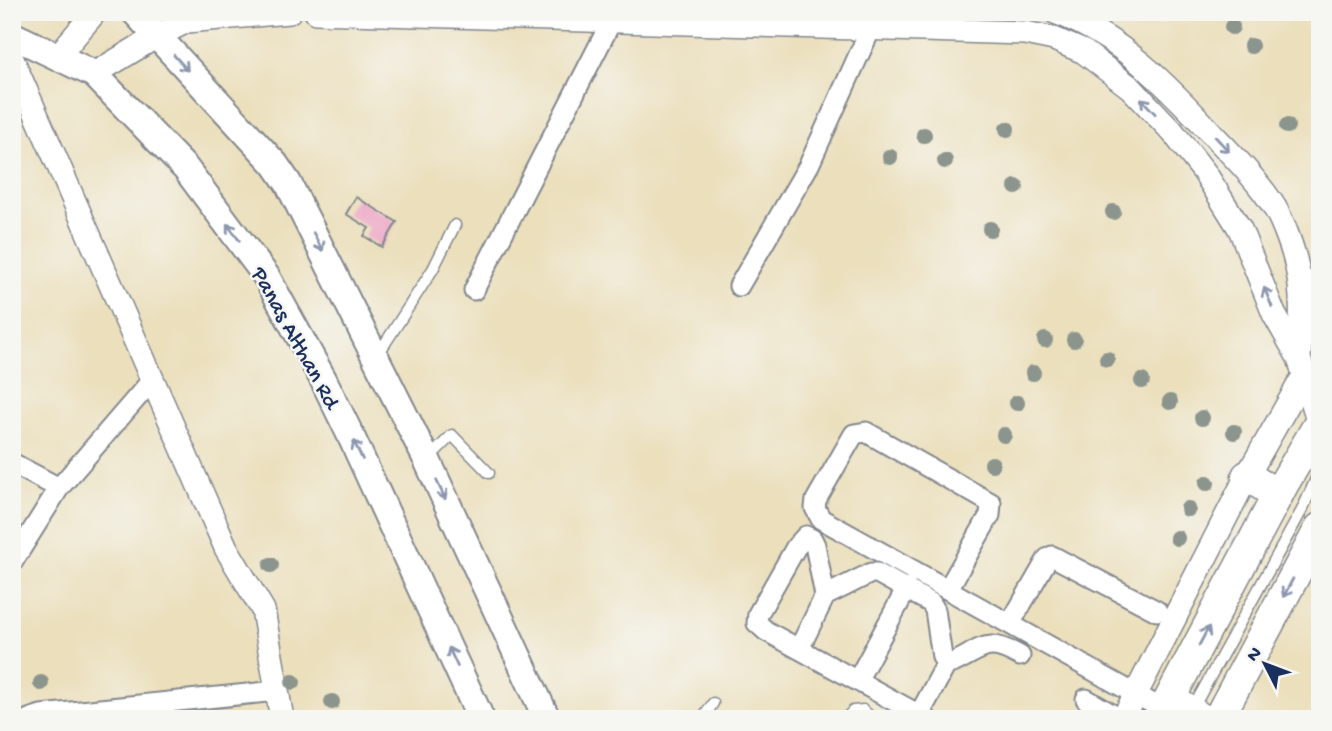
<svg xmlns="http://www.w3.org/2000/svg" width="1332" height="731" viewBox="0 0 1332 731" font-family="'Gochi Hand',sans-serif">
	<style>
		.building { fill: #eeaeca }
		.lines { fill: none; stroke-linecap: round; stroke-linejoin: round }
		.service-casing { stroke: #83878d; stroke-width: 13 }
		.minor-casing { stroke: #83878d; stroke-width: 23 }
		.tertiary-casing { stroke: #83878d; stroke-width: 26 }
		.secondary-casing { stroke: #83878d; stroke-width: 30 }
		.primary-casing { stroke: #83878d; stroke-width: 33 }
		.service { stroke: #fff; stroke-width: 10 }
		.minor { stroke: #fff; stroke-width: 19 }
		.tertiary { stroke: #fff; stroke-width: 23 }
		.secondary { stroke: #fff; stroke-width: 26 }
		.primary { stroke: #fff; stroke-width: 30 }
		.tree { fill: #8b958e }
		.oneway { stroke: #8d97ae }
		.labels { text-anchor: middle; stroke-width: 5; stroke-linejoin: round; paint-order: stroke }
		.street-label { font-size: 23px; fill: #1b2f5e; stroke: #f6f6f2 }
	</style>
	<rect width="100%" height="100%" fill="#f6f6f2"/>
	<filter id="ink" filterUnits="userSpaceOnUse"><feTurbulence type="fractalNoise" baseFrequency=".0143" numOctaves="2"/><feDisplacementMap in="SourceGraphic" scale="14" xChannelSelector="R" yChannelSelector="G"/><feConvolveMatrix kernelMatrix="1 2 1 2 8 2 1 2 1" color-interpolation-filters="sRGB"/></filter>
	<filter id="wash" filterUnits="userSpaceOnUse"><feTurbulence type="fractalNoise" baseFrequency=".00686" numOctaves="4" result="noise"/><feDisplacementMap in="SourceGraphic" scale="28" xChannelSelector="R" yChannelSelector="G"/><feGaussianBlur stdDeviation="1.57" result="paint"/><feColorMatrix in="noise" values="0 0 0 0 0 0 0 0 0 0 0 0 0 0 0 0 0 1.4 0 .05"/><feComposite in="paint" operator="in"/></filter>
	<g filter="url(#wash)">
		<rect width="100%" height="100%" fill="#ebdfbc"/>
		<g id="blocks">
			<path class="building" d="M356 197 397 222 382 247 364 236 369 228 346 214Z"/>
		</g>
	</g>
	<g filter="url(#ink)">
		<use href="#blocks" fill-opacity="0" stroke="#83878d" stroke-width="2"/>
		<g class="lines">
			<g class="service-casing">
				<path id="service" d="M377 356 433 269 455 225
					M428 459 452 435 489 473
					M703 719 713 703
					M845 719 853 711 863 710 873 719
					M1187 719 1302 510 1320 470"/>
			</g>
			<g class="minor-casing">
				<path id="minor" d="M739 286 809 165 871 28
					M474 290 612 20
					M1303 304 1320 272
					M12 463 59 488
					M12 563 59 488 153 379
					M948 589 990 515 991 503 866 432 854 434 816 500 815 508 821 519 1164 710
					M825 596 871 573H877L931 603 935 610 942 657 947 663H953C984 648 987 637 1020 656
					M1010 624 1048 558 1052 556 1157 611
					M799 649 825 596 815 545 812 539 806 536 796 547 758 614 757 623 766 631 927 719
					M857 681 907 588
					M1086 699 1120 719
					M12 715 15 719
					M919 715 947 663
					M29 719 41 715 277 691"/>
			</g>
			<g class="tertiary-casing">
				<path id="tertiary" d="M316 12 1025 33 1054 39 1084 52 1131 88 1172 131 1205 173 1240 229 1274 314 1299 358 1319 423
					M1055 12C1121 36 1170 88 1217 139 1237 160 1259 182 1275 208 1283 222 1294 251 1297 268 1304 298 1301 327 1299 358
					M57 57 95 12
					M12 59 226 548 263 610 282 719
					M94 74 157 36 187 21 289 12
					M1172 696 1209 719
					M1123 719 1247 476 1305 374"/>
			</g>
			<g class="secondary-casing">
				<path id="secondary" d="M135 12 275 164 288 183 427 460 547 719
					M12 35 94 74 186 169 266 276 323 379 349 432 481 719"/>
			</g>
			<g class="primary-casing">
				<path id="primary" d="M1247 476 1278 495
					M1159 719 1283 485 1320 422
					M1218 719 1320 528"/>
			</g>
			<use href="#service" class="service"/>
			<use href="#minor" class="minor"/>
			<use href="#tertiary" class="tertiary"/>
			<use href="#secondary" class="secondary"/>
			<use href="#primary" class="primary"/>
		</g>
		<g class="tree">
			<circle cx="1232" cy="27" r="8"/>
			<circle cx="1251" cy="46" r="8"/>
			<circle cx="1287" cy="126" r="8"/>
			<circle cx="1007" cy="129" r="8"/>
			<circle cx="924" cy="135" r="8"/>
			<circle cx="890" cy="157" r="8"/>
			<circle cx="945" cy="161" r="8"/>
			<circle cx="1016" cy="187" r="8"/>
			<circle cx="1113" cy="212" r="8"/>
			<circle cx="990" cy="229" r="8"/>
			<circle cx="1045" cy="340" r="8"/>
			<circle cx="1074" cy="340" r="8"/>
			<circle cx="1107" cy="359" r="8"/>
			<circle cx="1033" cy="373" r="8"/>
			<circle cx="1142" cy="381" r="8"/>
			<circle cx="1170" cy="402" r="8"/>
			<circle cx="1017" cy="403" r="8"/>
			<circle cx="1202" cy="418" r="8"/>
			<circle cx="1234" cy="432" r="8"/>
			<circle cx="1004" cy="435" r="8"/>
			<circle cx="992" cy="464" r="8"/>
			<circle cx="1207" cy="483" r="8"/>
			<circle cx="1188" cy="509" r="8"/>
			<circle cx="1177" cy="538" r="8"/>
			<circle cx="271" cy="565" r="8"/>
			<circle cx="293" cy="682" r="8"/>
			<circle cx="41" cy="683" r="8"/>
			<circle cx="332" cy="702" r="8"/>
		</g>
		<defs><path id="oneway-shaft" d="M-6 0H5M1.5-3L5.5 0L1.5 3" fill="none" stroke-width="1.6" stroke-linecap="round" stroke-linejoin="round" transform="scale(1.75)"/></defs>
		<g class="oneway">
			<use href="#oneway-shaft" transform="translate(181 63) rotate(48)"/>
			<use href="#oneway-shaft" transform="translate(1148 106) rotate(-133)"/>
			<use href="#oneway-shaft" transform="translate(1222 144) rotate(47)"/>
			<use href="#oneway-shaft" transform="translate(233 232) rotate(-127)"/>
			<use href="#oneway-shaft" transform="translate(318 242) rotate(63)"/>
			<use href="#oneway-shaft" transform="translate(1268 297) rotate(-112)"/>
			<use href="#oneway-shaft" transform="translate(358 450) rotate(-115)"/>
			<use href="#oneway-shaft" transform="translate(441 490) rotate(65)"/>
			<use href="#oneway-shaft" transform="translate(1288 588) rotate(118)"/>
			<use href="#oneway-shaft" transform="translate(1204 636) rotate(-62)"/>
			<use href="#oneway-shaft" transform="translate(453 657) rotate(-115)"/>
		</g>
	</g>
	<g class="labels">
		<g class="street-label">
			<text transform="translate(297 337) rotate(61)" y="8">Panas Althan Rd</text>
		</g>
	</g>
	<rect width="1332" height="731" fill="none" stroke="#f6f6f2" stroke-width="42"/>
	<g transform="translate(1265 664) rotate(312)" stroke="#f6f6f2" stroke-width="5" paint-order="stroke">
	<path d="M0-5L12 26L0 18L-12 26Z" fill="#1b2f5e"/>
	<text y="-10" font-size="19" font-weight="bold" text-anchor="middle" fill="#1b2f5e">N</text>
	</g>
</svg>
